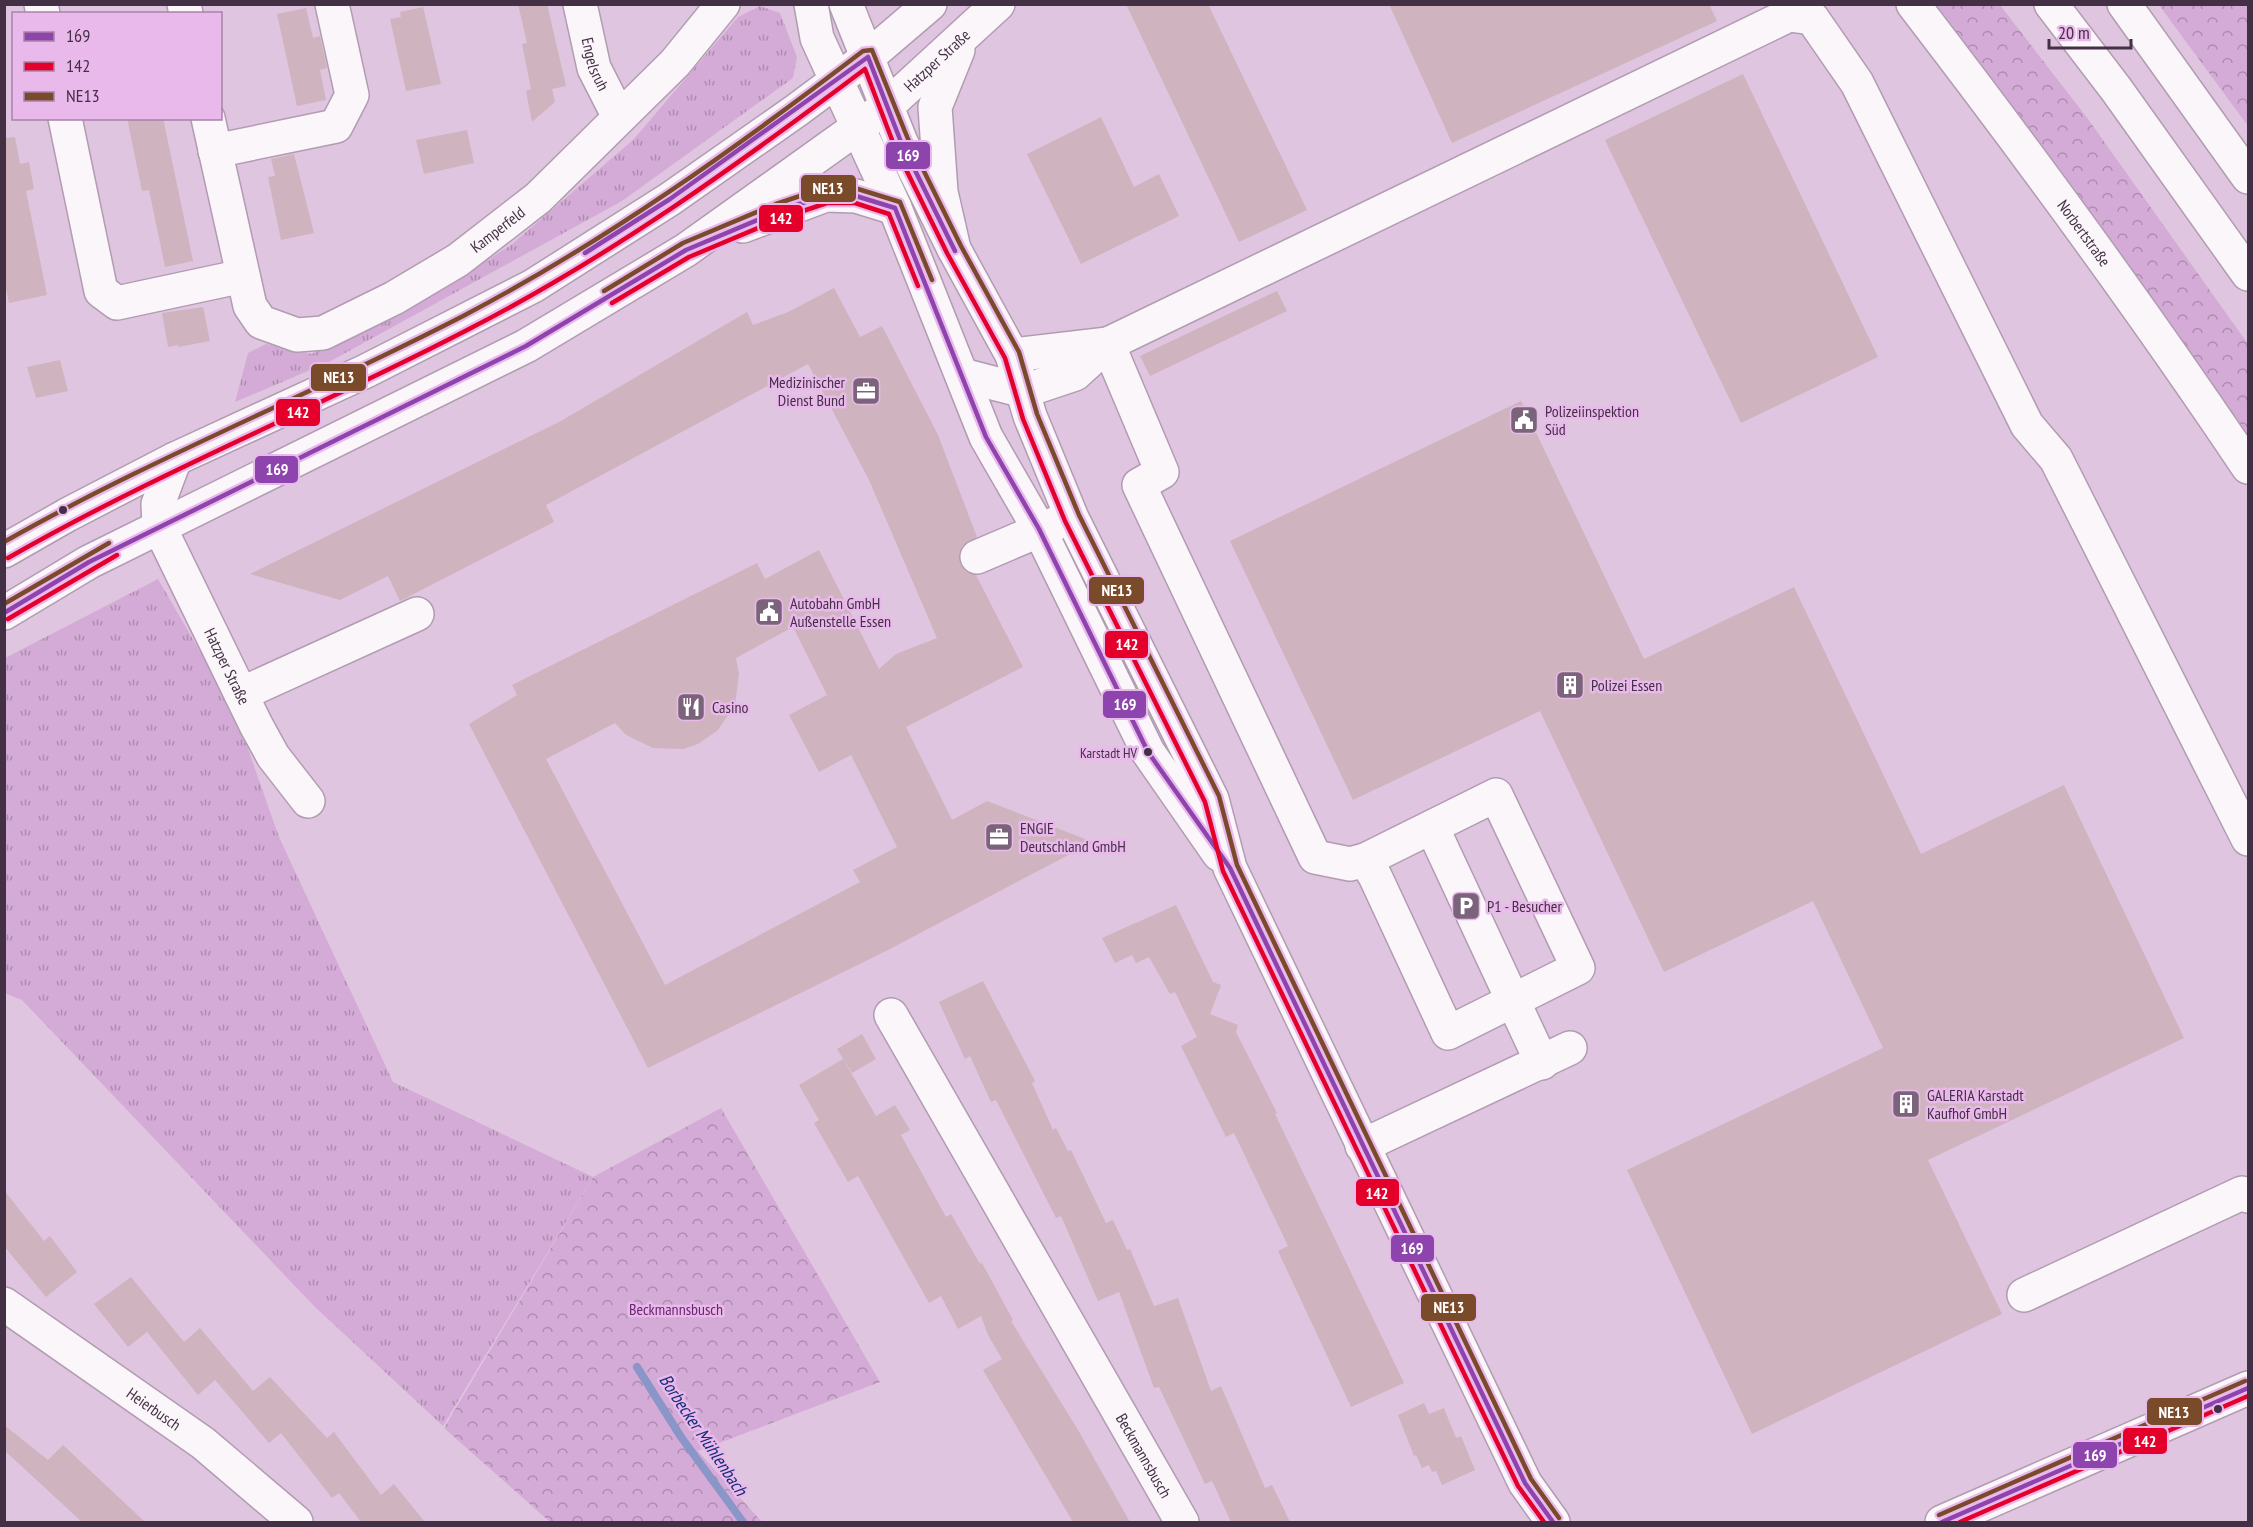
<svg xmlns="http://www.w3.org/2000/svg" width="2253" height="1527" viewBox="0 0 2253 1527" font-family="'PT Sans Narrow',sans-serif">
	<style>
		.grass { fill: url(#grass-tufts) }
		.forest { fill: url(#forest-crowns) }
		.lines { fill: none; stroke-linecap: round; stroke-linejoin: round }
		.stream { stroke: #8a95c8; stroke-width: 8 }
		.building { fill: #cfb3be; fill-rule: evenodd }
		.minor-casing { stroke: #b19cb1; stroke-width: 36 }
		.major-casing { stroke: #b19cb1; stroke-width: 36 }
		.highway-casing { stroke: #b19cb1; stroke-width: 36 }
		.minor { stroke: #faf6fa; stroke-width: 33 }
		.major { stroke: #faf6fa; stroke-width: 33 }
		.highway { stroke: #faf6fa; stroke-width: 33 }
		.bus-1-casing { stroke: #eab9ec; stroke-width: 9 }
		.bus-2-casing { stroke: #eab9ec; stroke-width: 9 }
		.bus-3-casing { stroke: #eab9ec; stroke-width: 9 }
		.bus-1 { stroke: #8e44ad; stroke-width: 4.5 }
		.bus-2 { stroke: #e4002b; stroke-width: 4.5 }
		.bus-3 { stroke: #7a4b2a; stroke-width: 4.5 }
		.bus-dot { fill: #443045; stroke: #eab9ec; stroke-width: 2 }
		.labels { text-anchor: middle; stroke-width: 5; stroke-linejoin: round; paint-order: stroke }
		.bus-label { font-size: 14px; fill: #443045; stroke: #eab9ec; text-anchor: end }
		.street-label { font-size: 16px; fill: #443045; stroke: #eab9ec }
		.poi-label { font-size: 16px; fill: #443045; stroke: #eab9ec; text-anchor: start }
		.park-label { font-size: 16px; fill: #67286c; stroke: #eab9ec }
		.water-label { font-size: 18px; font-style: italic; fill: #142f77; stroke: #eab9ec }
		.line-badge { stroke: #eab9ec; stroke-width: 2 }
		.badge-label { font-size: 16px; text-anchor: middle; font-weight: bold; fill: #fff }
	</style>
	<defs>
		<pattern id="grass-tufts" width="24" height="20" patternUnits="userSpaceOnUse" patternTransform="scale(1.5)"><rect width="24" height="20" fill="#d4abd6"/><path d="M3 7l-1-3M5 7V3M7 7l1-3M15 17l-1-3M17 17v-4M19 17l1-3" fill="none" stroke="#ae8caf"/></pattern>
		<pattern id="forest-crowns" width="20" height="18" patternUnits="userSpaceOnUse" patternTransform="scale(1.5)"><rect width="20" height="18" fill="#d4abd6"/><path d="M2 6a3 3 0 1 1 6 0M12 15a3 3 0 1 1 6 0" fill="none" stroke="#ae8caf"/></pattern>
	</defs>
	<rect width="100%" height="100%" fill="#e0c5e0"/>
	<path class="grass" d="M760 6 780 13 797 57 793 78 622 201 329 362 235 402 248 353 266 344 311 354 400 315 511 245 633 140 738 17Z
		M158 579 235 712 279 837 393 1082 593 1177 443 1426 314 1306 22 1000 5 993V658Z"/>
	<path class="forest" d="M1932 5H2000L2088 119 2248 344V436L2042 147Z
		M2159 5H2248V126Z
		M721 1108 880 1382 698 1451 762 1522H550L444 1428 593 1177Z"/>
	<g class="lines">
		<path class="stream" d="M637 1367 681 1437 743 1522"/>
	</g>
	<path class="building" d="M518 4H547L566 86 552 89 555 102 532 122 526 91 531 89 522 44 527 43Z
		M1126 4H1208L1307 210 1239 242Z
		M1389 4H1709L1717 21 1452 143Z
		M423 7 441 84 406 91 390 19 401 17 400 12Z
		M306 8 313 38 320 36 327 68 320 70 326 100 297 106 277 14Z
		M1743 74 1878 357 1741 423 1605 140Z
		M1101 117 1134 187 1159 174 1179 216 1081 264 1027 154Z
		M127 118H163L193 261 165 267 149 190 142 191Z
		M467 130 474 163 424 174 416 140Z
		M15 137 20 164 29 162 34 189 26 191 47 295 9 303 4 280V138Z
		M294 154 314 233 281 240 268 177 275 176 271 159Z
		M834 288 860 337 882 326 938 435 977 537 962 546 959 554 960 564 966 572 976 575 1023 667 906 727 952 820 987 801 1093 842 886 951 648 1068 469 724 517 695 512 685 757 563 765 579 819 550 879 669 896 654 937 638 869 480 808 364 546 505 554 522 400 601 388 576 340 600 250 574 561 421 747 312 753 325 788 312ZM793 627 827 695 789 715 819 772 851 755 897 847 853 870 860 882 665 985 546 759 615 723 626 735 653 748 683 749 698 744 718 730 735 705 739 674 736 658Z
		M1277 291 1287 311 1150 376 1140 356Z
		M203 307 210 341 178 347V345L168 347 162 313Z
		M60 360 68 391 36 398 27 367Z
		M1521 401 1644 659 1794 587 1921 854 2064 785 2184 1038 1928 1160 2002 1314 1752 1434 1627 1170 1883 1048 1813 901 1664 972 1540 711 1353 800 1230 541Z
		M1176 905 1213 982 1221 985 1210 1014 1238 1025 1236 1032 1277 1113 1275 1114 1404 1383 1351 1407 1278 1251 1288 1246 1234 1133 1226 1137 1181 1046 1197 1037 1175 992 1170 994 1149 957 1136 963 1132 955 1115 963 1102 938Z
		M983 981 1035 1081 1032 1083 1053 1130 1056 1128 1068 1151 1071 1150 1106 1223 1113 1220 1127 1250 1130 1249 1154 1306 1178 1298 1211 1391 1221 1386 1265 1488 1272 1485 1290 1522H1231L1212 1481 1205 1484 1159 1387 1154 1388 1119 1292 1098 1301 1061 1216 1056 1218 996 1100 991 1102 970 1056 965 1059 939 1002Z
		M862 1034 876 1059 852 1073 837 1049Z
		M843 1059 876 1116 895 1105 910 1130 901 1135 946 1217 951 1214 980 1264 982 1263 1013 1320 1011 1321 1078 1430 1130 1522H1073L983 1370 1002 1359 988 1335 981 1316 958 1329 941 1296 929 1303 858 1176 848 1182 814 1123 819 1120 799 1085Z
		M4 1190 44 1241 50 1236 77 1272 46 1297 4 1246Z
		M131 1277 184 1342 200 1328 253 1391 270 1377 327 1438 334 1432 381 1495 394 1484 425 1522H361L339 1493 332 1498 281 1433 269 1443 215 1380 198 1395 147 1332 128 1347 94 1304Z
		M1424 1403 1429 1414 1444 1408 1456 1438 1461 1436 1475 1470 1442 1485 1436 1471 1432 1472 1429 1465 1422 1468 1416 1455 1414 1456 1398 1415Z
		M4 1425 48 1460 63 1445 145 1522H82L4 1450Z"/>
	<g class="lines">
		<g class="minor-casing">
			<g id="minor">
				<path d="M41 4 43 14"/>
				<path d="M184 4 186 14"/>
				<path id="s1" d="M580 4 594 68 619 117"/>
				<path d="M811 4 817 38 895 208 986 437 1039 529 1148 752 1219 854"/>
				<path d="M846 4 901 142 954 249 1012 355 1030 416 1072 518 1212 799 1230 868 1525 1483 1553 1522"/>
				<path d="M65 118 101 291 117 303 243 276"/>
				<path id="s2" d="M208 118 250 306 261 322 297 335 323 333 394 298 458 260 538 198 675 63 723 4"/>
				<path d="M215 151 336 126 352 95 332 4"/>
				<path d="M1108 344 1162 472 1139 485 1315 857 1350 864 1365 860"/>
				<path d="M1012 355 1108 344"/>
				<path d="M962 375 1024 391 1075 374 1108 344 1789 15 1812 18 1857 83 2027 425 2056 459 2248 839"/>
				<path id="s3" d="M175 459 158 504 159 526 256 725 273 756 308 801"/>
				<path d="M977 557 1059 522"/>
				<path d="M241 694 417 614"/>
				<path d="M1496 795 1578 968 1448 1033 1375 876 1365 860Z"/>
				<path d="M1432 827 1542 1063"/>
				<path id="s4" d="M891 1015 1182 1522"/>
				<path d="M1362 1146 1570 1048"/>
				<path d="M2024 1295 2242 1193 2248 1196"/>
				<path id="s5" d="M4 1304 203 1443 296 1522"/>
				<path d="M1942 1522 2248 1388"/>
			</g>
		</g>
		<g class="major-casing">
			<g id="major">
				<path id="s6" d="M1913 4C2029 155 2142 309 2248 467"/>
				<path d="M743 226 826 195 856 196 895 208"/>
				<path d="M954 249 941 192 935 107 958 50"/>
				<path d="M4 551 67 515 175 459 366 371 533 286 670 199 797 110 868 57 930 4"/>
				<path id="s7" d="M4 613 89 562 526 346 686 250 886 107 998 4"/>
			</g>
		</g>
		<g class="highway-casing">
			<path id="highway" d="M2051 4 2116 89 2248 274
				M2124 4 2248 177"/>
		</g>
		<use href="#minor" class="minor"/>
		<use href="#major" class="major"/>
		<use href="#highway" class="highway"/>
		<g class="bus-1-casing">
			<path id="bus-1" d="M868 57 901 142 955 251
				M585 253 670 199 868 57
				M4 613 89 562 526 346 686 250 779 211 826 195 856 196 895 208 986 437 1039 529 1148 752 1230 868 1525 1483 1553 1522
				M1942 1522 2248 1388"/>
		</g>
		<g class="bus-2-casing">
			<path id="bus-2" d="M612 303 689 257 782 218 827 203H855L889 214 918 286
				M8 558C158 472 318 408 471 328 611 256 739 164 865 69L894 145 947 253 1005 358 1023 419 1065 521 1205 802 1223 871 1518 1486 1544 1522
				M8 619 117 555
				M1960 1522 2248 1396"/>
		</g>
		<g class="bus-3-casing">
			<path id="bus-3" d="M604 291 683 243 776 204 824 188 858 189 900 202 932 280
				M4 542C154 457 313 394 465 315 606 241 736 148 863 51L872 50 908 139 961 246 1019 352 1037 414 1079 515 1219 796 1237 865 1531 1479 1559 1518
				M4 604 109 543
				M1939 1515 2245 1381"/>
		</g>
		<use href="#bus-1" class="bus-1"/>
		<use href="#bus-2" class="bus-2"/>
		<use href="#bus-3" class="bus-3"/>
	</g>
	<defs>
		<g id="office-square" transform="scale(1.5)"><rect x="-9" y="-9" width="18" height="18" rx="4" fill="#7b647b" stroke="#eab9ec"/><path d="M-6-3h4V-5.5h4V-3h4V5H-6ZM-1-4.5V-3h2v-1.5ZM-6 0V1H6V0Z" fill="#fff"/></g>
		<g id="civic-square" transform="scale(1.5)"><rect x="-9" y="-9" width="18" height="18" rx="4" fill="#7b647b" stroke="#eab9ec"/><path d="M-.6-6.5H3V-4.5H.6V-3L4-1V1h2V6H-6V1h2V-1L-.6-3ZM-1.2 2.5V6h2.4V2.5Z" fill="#fff"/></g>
		<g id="building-square" transform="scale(1.5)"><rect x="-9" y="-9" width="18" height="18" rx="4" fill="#7b647b" stroke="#eab9ec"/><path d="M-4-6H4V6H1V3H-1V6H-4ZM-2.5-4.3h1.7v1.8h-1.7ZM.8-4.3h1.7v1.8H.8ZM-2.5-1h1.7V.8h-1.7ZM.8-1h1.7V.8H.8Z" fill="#fff"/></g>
		<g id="restaurant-square" transform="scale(1.5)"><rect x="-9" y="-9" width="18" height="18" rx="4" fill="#7b647b" stroke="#eab9ec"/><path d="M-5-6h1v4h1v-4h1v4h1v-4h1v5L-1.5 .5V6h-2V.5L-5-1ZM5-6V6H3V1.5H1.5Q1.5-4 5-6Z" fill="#fff"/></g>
		<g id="parking-square" transform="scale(1.5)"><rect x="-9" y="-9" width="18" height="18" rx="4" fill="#7b647b" stroke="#eab9ec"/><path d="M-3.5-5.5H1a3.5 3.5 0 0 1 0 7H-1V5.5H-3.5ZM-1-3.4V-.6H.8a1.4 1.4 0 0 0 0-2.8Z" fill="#fff"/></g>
	</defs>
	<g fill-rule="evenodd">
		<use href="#office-square" x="866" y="391"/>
		<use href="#civic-square" x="1524" y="420"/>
		<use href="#civic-square" x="769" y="612"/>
		<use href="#building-square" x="1570" y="685"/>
		<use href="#restaurant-square" x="691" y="707"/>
		<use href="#office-square" x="999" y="837"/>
		<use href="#parking-square" x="1466" y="906"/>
		<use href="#building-square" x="1906" y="1104"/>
	</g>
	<g class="bus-dot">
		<circle cx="63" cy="510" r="5"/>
		<circle cx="1148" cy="752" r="5"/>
		<circle cx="2218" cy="1409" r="5"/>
	</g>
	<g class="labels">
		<g class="bus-label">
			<text x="1137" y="758">Karstadt HV</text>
		</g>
		<g class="street-label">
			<text dy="6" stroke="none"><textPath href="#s7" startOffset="1088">Hatzper Straße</textPath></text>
			<text dy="6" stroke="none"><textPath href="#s1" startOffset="62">Engelsruh</textPath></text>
			<text dy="6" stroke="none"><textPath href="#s2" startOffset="480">Kamperfeld</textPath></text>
			<text dy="6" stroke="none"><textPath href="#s6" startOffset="286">Norbertstraße</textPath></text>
			<text dy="6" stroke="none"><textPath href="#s3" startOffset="226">Hatzper Straße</textPath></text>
			<text dy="6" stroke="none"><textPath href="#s5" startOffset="183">Heierbusch</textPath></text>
			<text dy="6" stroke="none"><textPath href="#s4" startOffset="508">Beckmannsbusch</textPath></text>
		</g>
		<g class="poi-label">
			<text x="845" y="388" text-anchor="end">Medizinischer<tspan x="845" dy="18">Dienst Bund</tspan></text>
			<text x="1545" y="417">Polizeiinspektion<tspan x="1545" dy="18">Süd</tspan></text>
			<text x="790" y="609">Autobahn GmbH<tspan x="790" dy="18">Außenstelle Essen</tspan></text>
			<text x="1591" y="691">Polizei Essen</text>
			<text x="712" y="713">Casino</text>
			<text x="1020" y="834">ENGIE<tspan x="1020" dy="18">Deutschland GmbH</tspan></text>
			<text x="1487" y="912">P1 - Besucher</text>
			<text x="1927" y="1101">GALERIA Karstadt<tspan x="1927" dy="18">Kaufhof GmbH</tspan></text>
		</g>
		<g class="park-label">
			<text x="676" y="1315">Beckmannsbusch</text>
		</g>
		<g class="water-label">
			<text transform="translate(703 1435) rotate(56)" y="6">Borbecker Mühlenbach</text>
		</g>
	</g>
	<g class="line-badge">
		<rect x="885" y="141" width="46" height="29" rx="6" fill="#8e44ad"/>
		<rect x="800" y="174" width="57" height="29" rx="6" fill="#7a4b2a"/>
		<rect x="758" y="204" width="46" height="29" rx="6" fill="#e4002b"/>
		<rect x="310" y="363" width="57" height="29" rx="6" fill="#7a4b2a"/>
		<rect x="275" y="398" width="46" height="29" rx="6" fill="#e4002b"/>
		<rect x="254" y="455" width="45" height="29" rx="6" fill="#8e44ad"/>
		<rect x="1088" y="576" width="57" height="29" rx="6" fill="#7a4b2a"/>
		<rect x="1104" y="630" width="45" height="29" rx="6" fill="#e4002b"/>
		<rect x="1102" y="690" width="45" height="29" rx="6" fill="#8e44ad"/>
		<rect x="1355" y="1178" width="45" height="29" rx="6" fill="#e4002b"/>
		<rect x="1390" y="1234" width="45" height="29" rx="6" fill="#8e44ad"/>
		<rect x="1420" y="1293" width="57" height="29" rx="6" fill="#7a4b2a"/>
		<rect x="2146" y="1397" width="57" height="29" rx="6" fill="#7a4b2a"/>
		<rect x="2122" y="1427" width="46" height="28" rx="6" fill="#e4002b"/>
		<rect x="2072" y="1441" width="46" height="28" rx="6" fill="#8e44ad"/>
	</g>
	<g class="badge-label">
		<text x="908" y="161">169</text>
		<text x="828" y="194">NE13</text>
		<text x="781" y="224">142</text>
		<text x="339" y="383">NE13</text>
		<text x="298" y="418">142</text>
		<text x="277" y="475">169</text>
		<text x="1117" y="596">NE13</text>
		<text x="1127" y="650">142</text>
		<text x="1125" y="710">169</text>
		<text x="1377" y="1199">142</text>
		<text x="1412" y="1254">169</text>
		<text x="1449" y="1313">NE13</text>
		<text x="2174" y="1418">NE13</text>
		<text x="2145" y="1447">142</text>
		<text x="2095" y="1461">169</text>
	</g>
	<rect width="2253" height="1527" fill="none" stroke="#443045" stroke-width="12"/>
	<rect x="12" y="12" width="210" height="108" fill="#eab9ec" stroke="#a882a9" stroke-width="1.5"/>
	<rect x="24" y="32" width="30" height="9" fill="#8e44ad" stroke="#a882a9" stroke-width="1.5"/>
	<text x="66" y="42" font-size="18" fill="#443045">169</text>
	<rect x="24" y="62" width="30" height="9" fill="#e4002b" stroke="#a882a9" stroke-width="1.5"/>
	<text x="66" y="72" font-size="18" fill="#443045">142</text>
	<rect x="24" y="92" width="30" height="9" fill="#7a4b2a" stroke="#a882a9" stroke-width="1.5"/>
	<text x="66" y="102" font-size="18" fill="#443045">NE13</text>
	<path d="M2049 39v9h82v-9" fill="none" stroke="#443045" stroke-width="3"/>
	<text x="2058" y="39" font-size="18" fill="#443045" stroke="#eab9ec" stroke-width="4.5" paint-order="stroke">20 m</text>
</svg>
